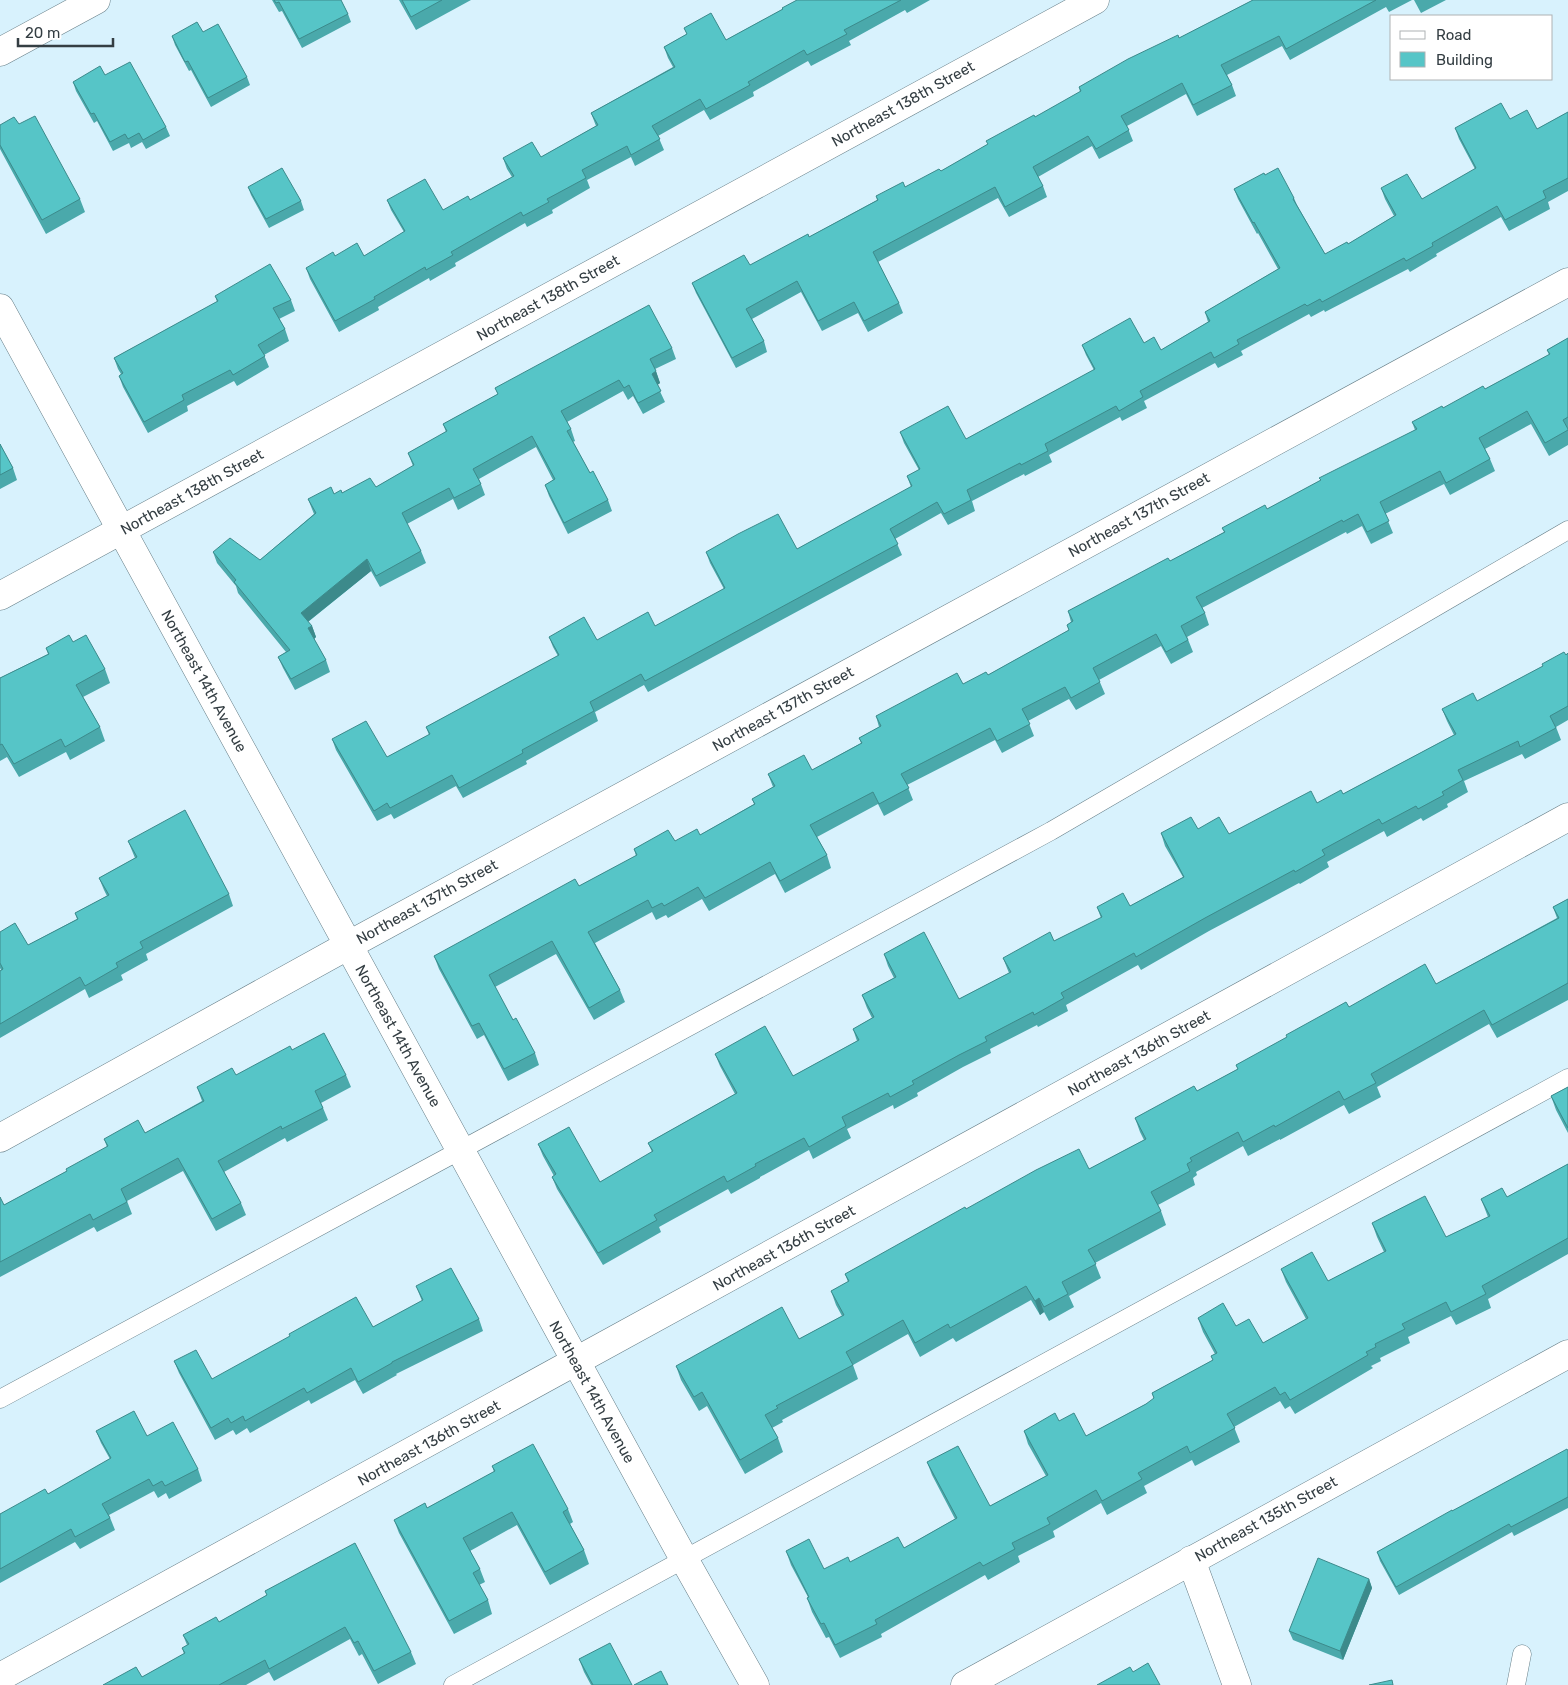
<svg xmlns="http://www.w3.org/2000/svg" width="1568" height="1685" viewBox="0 0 1568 1685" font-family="Rubik,sans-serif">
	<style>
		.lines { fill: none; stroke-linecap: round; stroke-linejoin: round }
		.lane-casing { stroke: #667e87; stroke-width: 19 }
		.street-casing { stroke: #667e87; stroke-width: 29 }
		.secondary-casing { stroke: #667e87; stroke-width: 29 }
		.lane { stroke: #fff; stroke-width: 18 }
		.street { stroke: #fff; stroke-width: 28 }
		.secondary { stroke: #fff; stroke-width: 28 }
		.wall { fill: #4aa9ab }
		.shaded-wall { fill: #3c8a8b }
		.building { fill: #56c5c7; stroke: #3c8a8b }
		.labels { text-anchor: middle; stroke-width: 4.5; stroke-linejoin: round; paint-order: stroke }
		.street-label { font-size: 15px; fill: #343e43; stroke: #fff }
	</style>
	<rect width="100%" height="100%" fill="#d8f2fd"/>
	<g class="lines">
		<g class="lane-casing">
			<path id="lane" d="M0 1399 1051 831 1568 530
				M453 1685 1568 1078
				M1516 1685 1522 1654"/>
		</g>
		<g class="street-casing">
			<path id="street" d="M0 52 96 0
				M0 596 1095 0
				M349 945 1568 282
				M1191 1560 1237 1685
				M0 1677 1568 817"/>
		</g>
		<g class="secondary-casing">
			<path id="secondary" d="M0 308 684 1559 755 1685
				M0 1138 349 945
				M965 1685 1568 1354"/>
		</g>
		<use href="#lane" class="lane"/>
		<use href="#street" class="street"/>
		<use href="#secondary" class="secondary"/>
	</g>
	<path class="wall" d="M272 0H341L348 14 351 22 302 48 282 11 279 12Z
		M399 0H471L416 30Z
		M797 0H930L907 13 905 10 849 41 851 45 811 66 808 61 753 92 754 96 710 120 704 110 658 136 664 150 635 166 631 157 587 180 590 188 552 210 553 213 527 227 525 223 455 263 456 266 430 281 429 278 378 307 379 310 339 332 310 279 306 268 335 256H364L404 232 391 210 387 200 443 210 470 200 512 177 507 169 503 158 541 157 596 126 591 113 673 67 668 58 664 47 687 34 684 28 726 40 783 9Z
		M1253 0H1412L1389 12 1386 7 1290 60 1282 46 1227 75 1232 85 1236 96 1197 116 1186 94 1127 126 1133 141 1099 159 1092 146 1038 177 1043 186 1047 197 1009 217 998 198 878 262 899 303 903 313 868 332 858 313 822 331 801 292 752 319 764 341 767 352 736 368 696 293 692 283 750 265 809 237 877 200 876 196 905 187 941 171 1080 92 1079 87 1179 38Z
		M1414 0H1446L1421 13Z
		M203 32 247 77 250 85 211 107 191 70 189 71 175 45 172 36Z
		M105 75 166 127 170 136 146 149 142 142 131 148 129 143 113 151 97 121 94 123 76 91 73 82Z
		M1568 112V191L1548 202 1550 209 1509 231 1501 217 1436 254 1437 256 1410 272 1408 269 1325 312 1324 310 1311 317 1309 314 1241 351 1243 355 1218 368 1215 363 1144 401 1147 408 1122 421 1120 417 1049 455 1052 462 1025 476 1024 474 972 501 975 511 948 525 941 513 895 539 902 555 648 692 644 685 595 712 598 721 526 761 527 764 463 798 456 786 394 819 391 814 377 821 336 750 332 739 387 757 429 735 426 727 558 656 553 647 549 637 597 640 655 626 724 589 710 563 706 552 797 549 911 487 907 476 919 470 904 443 900 432 966 439 1094 370 1086 355 1082 345 1144 343 1161 350 1208 322 1205 312 1278 269 1258 233 1257 234 1238 199 1234 189 1265 175 1294 198 1297 205 1325 254 1348 244 1394 216 1385 199 1381 188 1422 199 1475 169 1459 139 1455 128 1510 119 1537 129Z
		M19 124 80 199 85 212 46 234 0 149V125Z
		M248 187 301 201 304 210 269 228 251 195Z
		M215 296 291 300 295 311 279 319 285 329 289 341 264 355 269 367 237 386 234 381 187 406 188 411 148 433 123 387 119 376 121 374 118 369 114 358 217 302Z
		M1568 338V445L1549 456 1531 424 1485 449 1490 459 1495 471 1450 495 1444 484 1385 514 1393 533 1371 544 1362 526 1347 534 1346 532 1202 608 1205 613 1209 625 1187 637 1193 652 1171 664 1161 646 1099 680 1105 694 1076 710 1069 699 1028 721 1034 736 1002 753 995 740 907 785 913 800 884 816 878 804 817 837 827 855 831 868 785 893 775 874 709 911 702 899 668 918 666 915 656 920 652 912 595 943 620 990 625 1002 594 1020 556 954 495 987 513 1020 535 1053 539 1065 508 1081 484 1035 477 1039 439 969 434 956 579 886 636 856 634 849 675 841 700 835 754 804 752 799 773 787 768 774 812 770 861 743 859 738 879 727 876 716 988 675 1069 630 1067 625 1071 622 1068 611 1170 561 1224 532 1222 528 1267 509 1415 430 1412 422 1485 389 1549 355 1547 350Z
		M672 348 676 359 655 369 660 383 657 385 665 402 643 414 633 396 628 400 623 391 567 422 571 429 575 441 573 442 590 473 608 500 612 511 568 534 549 496 545 485 553 480 536 447 479 479 485 495 458 510 453 499 407 524 421 551 426 563 380 587 371 571 308 622 312 626 316 637 314 639 326 660 330 672 295 690 283 668 278 657 286 652 238 593 236 586 217 563 213 552 260 560 314 514 308 499 334 494 376 487 413 466 408 453 446 432 443 424 498 394 495 388Z
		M0 444 13 468 17 480 0 489Z
		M73 642 105 669 110 683 83 697 100 727 105 741 70 760 66 752 19 777 7 757 0 761V678L48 654 46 648Z
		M1568 653V720L1556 727 1561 740 1525 759 1522 754 1464 781 1468 792 1447 804 1448 807 1423 821 1421 818 1387 837 1384 831 1327 862 1329 867 1300 884 1299 883 1209 931 1141 970 1138 965 1066 1005 1068 1011 1038 1027 1037 1025 990 1049 991 1053 963 1067 917 1093 918 1096 894 1109 893 1105 847 1129 851 1138 813 1159 809 1150 760 1177V1178L731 1194 728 1189 659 1227 661 1232 603 1265 557 1189 552 1177 554 1176 543 1156 538 1144 600 1182 652 1152 648 1143 735 1094 720 1066 715 1054 793 1076 857 1041 853 1029 872 1018 867 1008 862 995 894 978 888 966 884 954 959 999 1009 973 1003 958 1054 941 1101 918 1097 907 1130 906 1183 877 1165 846 1161 833 1198 829 1229 834 1343 794 1454 735 1447 721 1442 709 1477 701Z
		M128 841 229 894 233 906 146 954 148 960 121 975 123 980 89 998 85 989 0 1038V971L1 970 0 968V932L28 945 77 919 75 913 107 896 104 890 99 878 135 858Z
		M1568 899V1000L1497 1038 1489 1024 1377 1087 1381 1097 1349 1114 1344 1105 1280 1140V1139L1248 1156 1243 1146 1196 1172 1197 1175 1193 1178 1195 1185 1158 1205 1161 1211 1166 1225 1095 1263 1101 1278 1069 1296 1074 1307 1049 1321 1044 1312 1040 1315 1031 1300 956 1342 953 1338 920 1357 908 1334 853 1365 858 1379 782 1420 783 1422 772 1428 778 1438 783 1452 745 1474 707 1406 699 1411 681 1380 676 1366 799 1339 842 1316 836 1305 831 1291 848 1282 845 1274 966 1209 1089 1169 1144 1140 1140 1132 1135 1118 1197 1091 1238 1069 1236 1065 1349 1007 1436 984 1557 918 1553 907Z
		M292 1050 346 1075 351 1087 321 1103 328 1120 287 1142 285 1138 224 1172 241 1203 246 1215 216 1231 183 1171 127 1201 132 1214 97 1232 94 1227 0 1277V1197L4 1205 67 1171 107 1147 104 1139 145 1133 202 1101 197 1087 236 1075Z
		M1568 1087V1133L1556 1110 1551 1096Z
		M1568 1164V1254L1488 1299 1491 1308 1456 1325 1451 1316 1408 1337 1410 1343 1380 1358 1381 1361 1371 1366 1373 1368 1295 1414 1290 1406 1285 1409 1280 1401 1234 1427 1240 1442 1195 1466 1192 1460 1144 1486 1147 1493 1107 1515 1101 1503 1053 1531 1055 1537 1018 1556 1020 1562 988 1580 985 1575 881 1634 882 1637 840 1658 829 1637 826 1638 812 1612 807 1598 808 1597 791 1565 786 1551 824 1569 904 1548 955 1519 932 1475 927 1462 990 1506 1046 1476 1028 1444 1024 1431 1059 1421 1086 1436 1146 1404 1154 1399 1152 1393 1213 1360 1211 1356 1215 1354 1203 1332 1198 1318 1236 1326 1263 1343 1306 1319 1286 1282 1281 1269 1328 1281 1384 1252 1377 1237 1372 1223 1446 1237 1488 1217 1481 1199 1507 1197Z
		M416 1286 479 1319 483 1331 396 1374 397 1375 363 1394 355 1380 311 1404 309 1400 250 1433 247 1428 236 1435 233 1430 215 1440 179 1373 174 1361 212 1379 373 1327 422 1301Z
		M96 1431 147 1436 198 1469 202 1481 169 1499 166 1493 158 1498 154 1491 109 1515 115 1530 80 1549 75 1542 0 1583V1514L48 1494 110 1459 101 1443Z
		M1568 1451V1508L1514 1536 1512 1532 1399 1595 1380 1561 1377 1552 1452 1511Z
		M492 1466 568 1509 573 1522 570 1524 584 1550 589 1564 550 1585 517 1525 470 1551 480 1569 485 1582 479 1585 488 1600 492 1614 454 1634 399 1533 394 1520 427 1508 494 1472Z
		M1369 1579 1372 1588 1343 1660 1293 1640 1289 1631Z
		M265 1591 411 1652 416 1664 378 1684 362 1654 359 1656 350 1639 274 1681 269 1672 246 1685H103L142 1677 184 1654 182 1648 187 1645 183 1635 219 1622 267 1595Z
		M579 1659 632 1685H591L584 1672Z"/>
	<path class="shaded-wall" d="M656 371 660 383 656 386 652 374Z
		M367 559 371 571 305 624 301 613Z
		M312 626 316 637 313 640 308 628Z
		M1039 1298 1044 1312 1040 1315 1035 1301Z
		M1369 1579 1372 1588 1343 1660 1340 1651Z"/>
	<path class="building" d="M274 0H341L348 14 299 39 279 2 276 3Z
		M402 0H442L411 17Z
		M797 0H901L844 30 847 34 807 55 804 50 748 82 750 85 706 109 700 99 652 126 660 139 631 155 627 146 582 170 586 178 547 199 549 202 523 216 521 212 451 252 453 255 426 270 425 267 374 297 375 299 335 321 306 268 333 252 335 256 357 243 364 256 405 231 387 200 425 179 443 210 468 196 470 200 514 176 503 158 532 142 541 157 598 125 591 113 675 67 664 47 687 34 684 28 711 13 726 40 783 9 782 8Z
		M1253 0H1376L1286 49 1279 36 1221 65 1232 85 1193 105 1182 83 1121 116 1129 130 1096 149 1088 136 1033 167 1043 186 1005 207 995 187 873 252 899 303 864 321 854 302 818 321 797 281 746 309 764 341 732 358 692 283 744 255 750 265 808 234 809 237 878 200 876 196 903 182 905 187 939 169 941 171 988 144 986 141 1034 115 1035 117 1081 91 1079 87 1128 59 1178 35 1179 38Z
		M197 22 203 32 218 24 247 77 208 98 188 61 185 62 172 36Z
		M130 62 166 127 143 140 139 133 128 139 125 134 110 142 94 113 91 114 73 82 100 66 105 75Z
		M1501 103 1510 119 1527 110 1537 129 1568 112V178L1543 191 1546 198 1505 220 1497 206 1432 243 1433 246 1406 261 1404 258 1322 302 1320 299 1307 306 1305 304 1237 340 1239 344 1214 358 1211 352 1140 391 1143 397 1119 411 1116 406 1045 444 1048 451 1021 465 1020 463 967 490 971 500 944 514 937 502 890 529 898 544 645 681 641 674 590 702 594 711 522 750 523 753 459 788 452 775 390 808 387 803 374 811 332 739 366 721 387 757 430 734 426 727 559 655 549 637 584 617 597 640 648 612 655 626 725 588 706 552 738 534 778 514 797 549 912 486 907 476 920 469 900 432 948 406 966 439 1095 369 1082 345 1130 318 1144 343 1154 337 1161 350 1210 321 1205 312 1280 268 1254 222 1253 223 1234 189 1264 173 1265 175 1278 168 1294 198 1293 199 1325 254 1347 242 1348 244 1396 215 1381 188 1407 174 1422 199 1476 168 1455 128Z
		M35 116 80 199 42 220 0 145V125L14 117 19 124Z
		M282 168 301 201 266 219 248 187Z
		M270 264 291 300 273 308 285 329 258 345 265 356 233 375 230 370 182 395 184 400 144 422 119 376 123 373 114 358 218 301 215 296Z
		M649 305 672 348 650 359 656 371 652 374 661 391 638 403 629 385 624 388 619 380 561 411 571 429 567 431 590 473 593 471 608 500 564 523 545 485 555 479 532 436 473 469 481 484 454 498 449 488 402 513 421 551 376 576 367 559 301 613 312 626 308 628 326 660 291 679 278 657 290 650 234 582 236 580 213 552 230 538 260 560 316 513 308 499 331 487 334 494 341 490 342 493 370 478 376 487 414 465 408 453 447 431 443 424 498 394 495 388Z
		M1568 338V417L1563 420 1568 429V430L1545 443 1527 411 1479 438 1490 459 1446 483 1440 471 1380 502 1389 521 1367 532 1358 514 1343 522 1342 520 1196 597 1205 613 1181 626 1188 640 1166 652 1156 634 1093 668 1100 682 1071 698 1065 687 1022 709 1030 724 997 741 990 728 901 774 909 788 879 804 873 792 810 825 827 855 780 881 770 862 705 898 698 887 664 906 662 903 652 908 648 900 588 932 620 990 589 1008 552 941 489 975 513 1020 516 1018 535 1053 504 1069 479 1023 472 1026 434 956 575 879 579 886 637 855 634 849 668 830 675 841 697 829 700 835 755 804 752 799 775 786 768 774 804 755 812 770 862 743 859 738 881 726 876 716 957 673 963 684 986 672 988 675 1069 630 1067 625 1073 621 1068 611 1168 558 1170 561 1225 532 1222 528 1265 505 1267 509 1321 480 1319 478 1417 429 1412 422 1442 406 1443 408 1483 386 1485 389 1550 354 1547 350Z
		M0 444 13 468 0 475Z
		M69 635 73 642 86 635 105 669 76 685 100 727 65 747 61 739 14 764 2 744 0 745V678L49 654 46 648Z
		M1564 652 1566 655 1568 653V706L1550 716 1556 728 1520 747 1518 741 1458 770 1463 780 1442 792 1444 795 1418 809 1416 806 1382 824 1379 819 1322 850 1325 855 1295 872 1294 870 1205 918 1136 957 1134 953 1061 993 1064 998 1034 1015 1033 1012 985 1037 987 1041 959 1055 912 1081 914 1084 890 1097 888 1093 842 1117 846 1126 809 1147 804 1138 755 1164 756 1166 727 1182 724 1176 654 1215 657 1220 598 1253 552 1177 556 1174 538 1144 569 1127 600 1182 653 1151 648 1143 737 1093 715 1054 765 1026 793 1076 859 1040 853 1029 874 1017 862 995 896 977 884 954 924 932 959 999 1011 972 1003 958 1050 932 1054 941 1102 917 1097 907 1123 893 1130 906 1184 877 1161 833 1191 817 1198 829 1219 817 1229 834 1311 791 1317 803 1341 790 1343 794 1456 734 1442 709 1473 693 1477 701 1543 666 1542 664Z
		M185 810 229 894 140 942 143 948 116 963 118 967 85 986 80 977 0 1024V971L3 969 0 963V932L15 923 28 945 78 919 75 913 109 895 99 878 137 857 128 841Z
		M1568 899V983L1492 1025 1484 1010 1371 1074 1376 1083 1344 1100 1339 1091 1275 1127 1274 1125 1243 1142 1238 1132 1190 1158 1192 1161 1187 1164 1190 1171 1151 1192 1161 1211 1088 1250 1096 1264 1062 1282 1068 1294 1044 1307 1039 1298 1035 1301 1026 1286 950 1328 948 1324 915 1343 903 1320 846 1352 853 1365 776 1406 778 1408 765 1415 778 1438 740 1460 702 1392 694 1397 676 1366 782 1307 799 1339 844 1315 831 1291 849 1281 845 1274 965 1207 966 1209 1036 1170 1079 1149 1089 1169 1146 1139 1135 1118 1194 1086 1197 1091 1238 1069 1236 1065 1287 1037 1286 1035 1346 1002 1349 1007 1425 964 1436 984 1559 918 1553 907Z
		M324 1033 346 1075 315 1091 323 1108 282 1129 281 1126 218 1161 241 1203 212 1219 178 1158 121 1189 127 1202 93 1220 90 1214 0 1262V1197L4 1205 67 1171 66 1169 108 1146 104 1139 138 1120 145 1133 204 1101 197 1087 232 1068 236 1075 290 1046 292 1050Z
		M1568 1087V1128L1551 1096Z
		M1568 1164V1238L1482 1286 1486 1294 1451 1312 1446 1302 1402 1324 1405 1329 1375 1344 1376 1347 1366 1352 1368 1355 1290 1400 1285 1392 1280 1395 1275 1387 1227 1414 1235 1428 1190 1453 1187 1446 1138 1473 1142 1479 1102 1501 1096 1490 1047 1518 1050 1524 1012 1543 1015 1549 983 1566 980 1562 875 1620 877 1624 835 1645 824 1623 821 1624 807 1598 809 1597 786 1551 809 1539 824 1569 848 1557 850 1562 898 1537 904 1548 957 1518 927 1462 958 1446 990 1506 1048 1475 1024 1431 1055 1413 1059 1421 1074 1413 1086 1436 1146 1404 1154 1398 1152 1393 1213 1360 1211 1356 1217 1353 1198 1318 1223 1303 1236 1326 1249 1319 1263 1343 1308 1318 1281 1269 1312 1252 1328 1281 1386 1251 1372 1223 1425 1196 1446 1237 1490 1216 1481 1199 1502 1188 1507 1197Z
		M451 1268 479 1319 392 1362V1363L358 1382 351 1368 307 1393 304 1388 245 1421 243 1416 231 1423 228 1418 211 1428 174 1361 196 1350 212 1379 290 1336 289 1334 356 1297 373 1327 423 1300 416 1286Z
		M134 1411 147 1436 173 1422 198 1469 165 1486 162 1481 153 1486 149 1479 102 1504 110 1518 75 1537 71 1529 0 1569V1514L45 1489 48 1494 111 1458 96 1431Z
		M533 1444 568 1509 563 1512 584 1550 545 1572 512 1512 463 1538 480 1569 473 1573 488 1600 449 1621 394 1520 425 1503 427 1508 495 1471 492 1466Z
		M1567 1449 1568 1451V1497L1511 1527 1509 1524 1396 1587 1377 1552 1452 1510V1511Z
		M355 1543 411 1652 374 1671 358 1641 354 1643 345 1627 269 1669 265 1660 219 1685H103L136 1667 142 1677 185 1653 182 1648 189 1644 183 1635 216 1617 219 1622 267 1595 265 1591Z
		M1318 1558 1369 1579 1340 1651 1289 1631Z
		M610 1643 632 1685H593L579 1659Z
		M1148 1663 1160 1685H1097L1130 1667 1133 1672Z
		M661 1671 668 1685H634Z
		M1392 1680 1393 1685H1369Z"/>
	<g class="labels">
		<g class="street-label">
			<text transform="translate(903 104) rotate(-29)" y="5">Northeast 138th Street</text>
			<text transform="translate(548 298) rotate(-29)" y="5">Northeast 138th Street</text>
			<text transform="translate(192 492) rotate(-29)" y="5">Northeast 138th Street</text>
			<text transform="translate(1139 515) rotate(-29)" y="5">Northeast 137th Street</text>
			<text transform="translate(204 681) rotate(61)" y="5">Northeast 14th Avenue</text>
			<text transform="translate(783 709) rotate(-29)" y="5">Northeast 137th Street</text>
			<text transform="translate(427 902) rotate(-29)" y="5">Northeast 137th Street</text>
			<text transform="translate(398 1036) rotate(61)" y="5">Northeast 14th Avenue</text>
			<text transform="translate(1139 1053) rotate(-29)" y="5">Northeast 136th Street</text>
			<text transform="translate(784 1248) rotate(-29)" y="5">Northeast 136th Street</text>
			<text transform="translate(592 1392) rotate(61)" y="5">Northeast 14th Avenue</text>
			<text transform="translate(429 1443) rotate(-29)" y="5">Northeast 136th Street</text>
			<text transform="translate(1266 1519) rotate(-29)" y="5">Northeast 135th Street</text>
		</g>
	</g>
	<rect x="1390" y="15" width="162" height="65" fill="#ffffff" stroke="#aeb2b4"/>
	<rect x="1400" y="31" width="25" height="8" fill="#ffffff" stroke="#aeb2b4"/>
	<text x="1436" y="40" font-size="15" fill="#343e43">Road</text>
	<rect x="1400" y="52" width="25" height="15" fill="#56c5c7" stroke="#aeb2b4"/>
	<text x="1436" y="65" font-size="15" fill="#343e43">Building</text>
	<path d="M18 38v8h95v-8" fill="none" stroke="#343e43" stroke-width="2.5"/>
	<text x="25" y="38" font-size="15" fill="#343e43" stroke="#ffffff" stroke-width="4" paint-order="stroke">20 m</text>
</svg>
